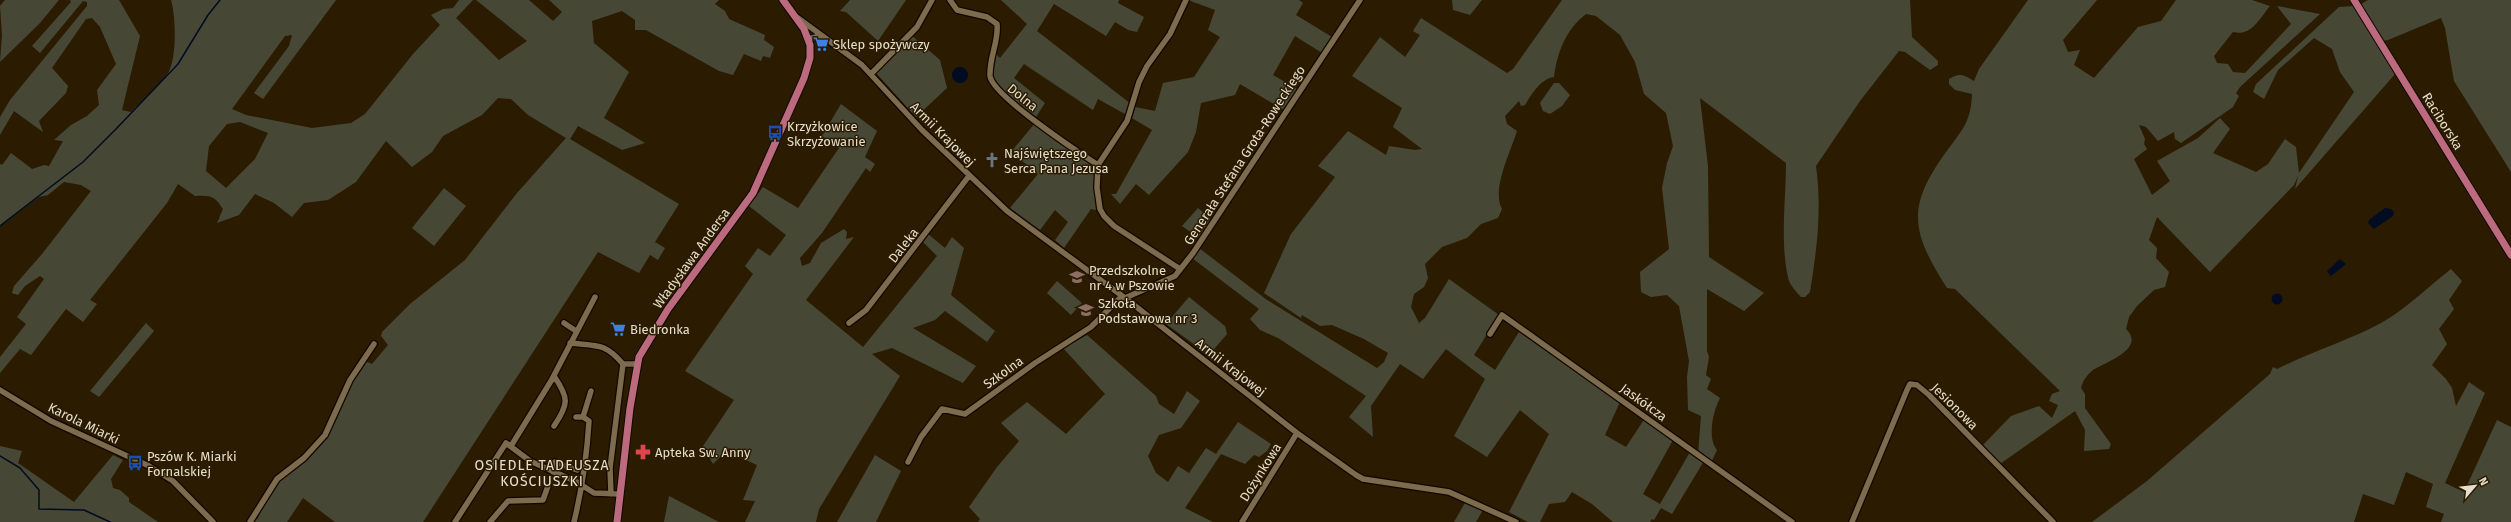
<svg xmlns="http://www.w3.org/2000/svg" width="2511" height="522" viewBox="0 0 2511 522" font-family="'Fira Sans',sans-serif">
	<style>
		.green { fill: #464835; fill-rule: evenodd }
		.water { fill: #010b21 }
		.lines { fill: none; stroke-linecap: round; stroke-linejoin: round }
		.stream { stroke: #010b21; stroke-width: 1.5 }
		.minor-casing { stroke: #130600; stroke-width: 8 }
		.major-casing { stroke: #130600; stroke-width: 9 }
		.minor { stroke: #7c6b4d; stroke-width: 5.5 }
		.major { stroke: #bc6b7f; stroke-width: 7 }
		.labels { text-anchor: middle; stroke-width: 3; stroke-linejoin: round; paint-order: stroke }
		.poi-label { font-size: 13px; fill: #e6ddcc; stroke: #2b1c01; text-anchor: start }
		.street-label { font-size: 13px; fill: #e6ddcc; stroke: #2b1c01 }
		.neighbourhood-label { font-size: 14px; letter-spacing: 1px; fill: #e6ddcc; stroke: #2b1c01 }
	</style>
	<rect width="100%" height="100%" fill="#2b1c01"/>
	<path class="green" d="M5 0H59L40 23 0 62 2 35 0 6Z
		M70 0H119L140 36 122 110 131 112C143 99 158 87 168 73 177 59 176 16 171 0H336L263 99 254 93 289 46 292 35 285 36 232 109 246 115 312 128 351 123 365 114 413 54 440 25 431 15 443 9 453 8 459 0H473L456 18 499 60 527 41 476 0H529L553 21 562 12 549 0H719L715 4 725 11 729 19 765 35 764 40 774 47 770 58 763 56 761 61 744 54 733 75 719 71 646 30H635V20L622 11 592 21 594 43 629 72 604 118 645 143 622 150 578 126 570 139 679 204 655 242 665 248 658 260 650 255 639 273 598 252 423 522H335L303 498 287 522H253L258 518 264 501 280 479 327 436 354 375 365 361 372 364 388 345 381 336 382 332 410 304 465 260 517 193 566 138 528 115 511 99 498 98 482 115 443 136 432 152 412 167 386 141 356 182 328 200 304 203 292 217 274 203 255 194 239 215 217 223 223 209C215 196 210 195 195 196L178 184 167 203 90 300 97 304 83 322 66 309 31 355 20 349 0 373V357L26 324 17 317 44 279 40 276 25 286 18 295 12 293 14 286 42 254 91 191 81 185 64 182 48 195 39 197 0 226V164L2 165 11 153 32 169 44 165 49 166 63 141 54 140 71 125 87 116 99 105 97 90 116 64 100 27 92 18 86 19 52 68 68 86 66 93 39 121 43 132 14 111 0 135V117L10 100 87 6V2L83 1 40 53 32 46 71 2ZM240 122 268 133 255 159 226 188 206 171 209 146 227 124Z
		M850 0H906L878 41 846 12 840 11Z
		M1001 0H1119L1118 3 1144 17 1137 32 1128 30 1115 22 1106 36 1054 4 1037 31 1131 104 1125 114 1098 99 1093 110 1024 64 1014 78 1045 103 1036 117C1023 108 998 95 994 79 992 71 994 61 995 53L1000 58 1027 24Z
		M1188 0H1299L1303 3 1296 15 1332 37 1322 53 1295 36 1273 75 1297 89 1284 110 1240 84 1235 95 1201 103 1196 132 1188 152 1149 195 1136 184 1120 204 1111 194H1116L1152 130 1132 118 1135 107 1155 111 1163 83 1194 77 1220 37 1208 30 1215 10Z
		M1452 0H1482L1470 15 1453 10Z
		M1562 0H1910L1912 37 1938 61V65L1930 70 1905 52 1899 51 1860 101 1816 166C1822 209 1817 249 1810 292L1805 297H1801C1796 292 1789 284 1788 277 1780 244 1786 197 1786 163L1700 98 1708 166 1709 257 1764 293 1744 311 1707 289V351L1709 357 1706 375 1711 379 1707 389 1720 398C1713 411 1707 438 1717 450L1711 463 1698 454 1701 416 1688 410 1687 377 1689 361 1679 306 1667 295 1651 297 1641 292 1640 272 1669 249 1662 188 1667 163 1673 146 1666 113 1644 94 1635 62 1620 35 1596 16 1586 14C1566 29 1557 53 1554 77 1540 79 1532 94 1525 105L1521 106 1519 101 1505 116 1507 124 1517 131C1511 151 1491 190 1502 209L1498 218 1481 224 1467 238 1442 247 1425 264 1428 278 1424 287 1414 294 1411 307 1419 323 1425 318 1449 279 1499 315 1474 355 1495 370 1519 332 1620 402 1605 435 1626 447 1645 418 1673 440 1643 494 1660 504 1690 452 1704 461 1672 514 1661 508 1654 520 1652 519 1650 522H1613L1592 504 1572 492 1565 502 1549 504 1540 522H1528L1509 512 1549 434 1520 410 1487 457 1454 436 1485 379 1446 349 1423 379 1400 364 1371 406 1373 437 1349 417 1366 396 1278 338 1260 330 1250 319 1259 309 1192 258 1199 248 1267 300 1377 368 1384 362 1388 353 1364 339 1332 325 1320 326 1302 315 1301 318 1264 293 1291 234 1335 177 1318 166 1348 131 1386 155 1389 146 1415 150 1422 149 1393 127 1402 108 1352 76 1380 37 1405 57 1420 35 1413 31 1421 18 1507 73 1513 69Z
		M2028 0H2097L2063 40 2068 52 2080 50 2074 65 2094 78 2138 27 2161 21 2176 0H2252L2270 6C2260 18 2251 37 2233 32L2214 56 2217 63 2228 64 2233 72 2245 73 2291 24 2277 6 2320 14 2240 87 2236 93 2239 96 2233 107 2181 143 2175 139 2174 132 2158 141 2146 127 2139 125 2145 139 2144 144 2147 149 2134 159 2152 195 2170 181 2157 161 2198 138 2220 118 2230 129 2213 153 2256 172 2268 164 2285 139 2296 147 2299 173 2354 92 2340 72 2332 49 2314 38 2278 70 2264 99 2253 92 2256 84 2339 7 2354 6 2395 74 2295 189 2298 176 2294 185 2210 272 2157 217 2149 240 2157 248 2156 258 2169 272 2165 287 2154 290 2137 306 2129 317 2126 329C2147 349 2103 363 2093 370 2087 375 2083 380 2081 388L2085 394V408L2111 444 2109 449 2084 451 2085 430 2075 411 2000 464 1983 445 2011 416 2039 406 2052 418 2058 405 2049 401 2052 394 2060 391 1955 289 1947 288C1910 230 1906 206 1949 148 1964 128 1971 120 1972 94L1955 90 1949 84V79C1960 72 1964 75 1974 81L1979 69Z
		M2368 0H2511V172L2454 81 2445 28 2441 18 2388 40 2379 41 2358 6Z
		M911 35 940 60 947 88 916 117 875 72Z
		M1554 83H1559L1570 95 1562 106 1550 114 1543 111 1540 103Z
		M841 104 877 131 865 157 875 164 870 172 866 168 822 233 800 258 802 266 810 263 821 243 844 229 847 232 846 239 854 237 806 300 863 347 937 256 923 242 928 234 945 248 952 237 964 248 951 295 995 331 987 342 945 311 935 320 913 328 976 366 963 383 892 348 872 354 900 376 819 509 816 522H745L755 501 743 500 757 465 739 457 729 448 713 464 703 446 734 400 685 371 753 274 745 266 758 248 770 256 786 235 749 206 763 187 798 208 839 148 822 136Z
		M1035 123 1094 165 1096 210 1091 209 1064 248 1055 240 1068 222 1055 210 1040 230 1010 208 1038 174 1011 152Z
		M444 188 466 206 434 246 412 228Z
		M1198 208 1211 219 1199 238 1182 226Z
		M2451 269 2462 281 2449 300 2454 309 2439 329 2447 344 2432 365 2446 379 2452 388 2456 406 2469 382 2485 393 2445 483 2464 492 2497 420 2511 427V522H2441L2444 514 2426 507 2433 484 2406 472 2394 505 2363 494 2354 522H2092L2147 481 2270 374 2273 367 2277 369C2311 352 2347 341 2381 323 2406 309 2428 287 2451 269Z
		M1057 281 1082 303 1071 315 1047 293Z
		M1189 297 1225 326 1227 334 1209 355 1166 324Z
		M146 323 154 331 99 397 90 391Z
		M1087 335 1156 396 1159 404 1174 414 1187 391 1200 401 1181 428 1159 435 1148 456 1156 473 1168 482 1178 466 1189 473 1206 448 1216 454 1238 422 1271 444 1267 451 1259 457 1254 455 1245 464 1221 454 1185 508 1213 522H978L980 519 969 507 997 467 1019 441 1001 423 1027 402 1066 434 1105 394 1063 348Z
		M0 446 22 451 18 463 74 502 113 455 123 460 111 479 113 488 120 490 129 498V502L158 522H0Z
		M875 455 901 471 876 522H837Z
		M669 496 719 522H664Z
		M1466 501 1483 510 1476 522H1454Z"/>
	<path class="water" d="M952 75a8 8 0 1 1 16 0a8 8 0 1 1-16 0Z
		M2385 208 2391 209 2394 212 2393 216 2374 229 2368 223 2369 220Z
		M2340 259 2346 264 2331 276 2327 271Z
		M2271.5 299a5.5 5.5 0 1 1 11 0a5.5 5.5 0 1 1-11 0Z"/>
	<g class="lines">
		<path class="stream" d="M0 226 83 162 116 129 178 64 208 15 220 0
			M0 456 20 468 39 490V509L84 510 110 522"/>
		<g class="minor-casing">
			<path id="minor" d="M950 0 957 10 987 17 997 24C999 41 989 58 990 76 992 95 1078 152 1098 165
				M798 18 862 65 922 130 1007 211 1125 298 1297 433 1356 475 1363 479 1449 492 1516 522
				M808 39 816 37 823 38
				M871 74 917 27 932 0
				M1180 269 1114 226 1104 216 1100 209 1097 188 1098 165 1127 121 1139 82 1147 66 1170 34 1186 0
				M1125 298 1175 276 1193 253 1360 0
				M564 323 576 331
				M849 323 866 310 969 176
				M1490 334 1502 315 1792 522
				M570 343C596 346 604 342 623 364H637
				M554 376C569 398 569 404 554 426
				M0 390 51 421 149 466 173 481 213 522
				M583 417 591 391
				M511 446 551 381 595 297
				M908 462 921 437 942 409 965 414 1035 363 1091 327 1122 296
				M553 472 555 462 577 470
				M611 494 610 468 623 364
				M250 522 277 479 304 458 325 435 350 380 374 344
				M455 522 506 443 530 461 577 482 594 493 620 494
				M490 522 508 501 543 500 548 486
				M574 522C582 489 587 455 589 421L583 417H576
				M1242 522 1297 433
				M1852 522 1907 390 1910 384 1917 385 1929 395 2053 522"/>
		</g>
		<g class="major-casing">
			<path id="major" d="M2354 0 2511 255
				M617 522 630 408 639 357 668 309 753 193 804 78 810 58V45L804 29 783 0"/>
		</g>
		<use href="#minor" class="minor"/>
		<use href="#major" class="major"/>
	</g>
	<defs>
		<g id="supermarket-bare" transform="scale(1.2)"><path d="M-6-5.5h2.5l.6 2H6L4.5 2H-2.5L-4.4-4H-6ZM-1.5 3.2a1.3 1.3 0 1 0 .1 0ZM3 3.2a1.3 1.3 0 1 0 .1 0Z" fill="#3f7fe0" stroke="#2b1c01" stroke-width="2.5" paint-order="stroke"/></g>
		<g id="bus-bare" transform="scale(1.2)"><path d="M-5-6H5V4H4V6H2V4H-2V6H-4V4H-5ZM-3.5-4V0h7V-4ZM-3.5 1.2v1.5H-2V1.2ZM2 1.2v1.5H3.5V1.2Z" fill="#1a4fb4" stroke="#2b1c01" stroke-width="2.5" paint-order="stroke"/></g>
		<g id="church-bare" transform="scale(1.2)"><path d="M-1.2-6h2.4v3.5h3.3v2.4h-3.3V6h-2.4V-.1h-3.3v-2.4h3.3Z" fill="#6b7280" stroke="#2b1c01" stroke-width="2.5" paint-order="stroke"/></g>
		<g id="school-bare" transform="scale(1.2)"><path d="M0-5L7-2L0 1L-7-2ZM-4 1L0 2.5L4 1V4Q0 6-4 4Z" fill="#8d6e63" stroke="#2b1c01" stroke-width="2.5" paint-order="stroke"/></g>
		<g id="pharmacy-bare" transform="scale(1.2)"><path d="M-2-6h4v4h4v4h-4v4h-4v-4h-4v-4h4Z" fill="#e0444e" stroke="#2b1c01" stroke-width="2.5" paint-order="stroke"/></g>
	</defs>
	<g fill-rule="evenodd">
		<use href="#supermarket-bare" x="821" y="44"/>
		<use href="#bus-bare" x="775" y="133"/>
		<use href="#church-bare" x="992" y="160"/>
		<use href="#school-bare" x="1077" y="277"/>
		<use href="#school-bare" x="1086" y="310"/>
		<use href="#supermarket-bare" x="618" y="329"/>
		<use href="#pharmacy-bare" x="643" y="452"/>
		<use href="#bus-bare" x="135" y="463"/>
	</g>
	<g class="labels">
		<g class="poi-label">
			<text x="833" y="49">Sklep spożywczy</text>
			<text x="787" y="131">Krzyżkowice<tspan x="787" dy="15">Skrzyżowanie</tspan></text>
			<text x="1004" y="158">Najświętszego<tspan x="1004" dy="15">Serca Pana Jezusa</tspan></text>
			<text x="1089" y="275">Przedszkolne<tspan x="1089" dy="15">nr 4 w Pszowie</tspan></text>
			<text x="1098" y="308">Szkoła<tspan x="1098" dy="15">Podstawowa nr 3</tspan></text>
			<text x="630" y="334">Biedronka</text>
			<text x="655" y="457">Apteka Sw. Anny</text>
			<text x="147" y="461">Pszów K. Miarki<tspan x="147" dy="15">Fornalskiej</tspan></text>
		</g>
		<g class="street-label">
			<text transform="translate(1023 97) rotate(39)" y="5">Dolna</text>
			<text transform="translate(2443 121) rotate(58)" y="5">Raciborska</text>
			<text transform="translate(943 134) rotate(45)" y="5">Armii Krajowej</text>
			<text transform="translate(1244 155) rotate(-57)" y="5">Generała Stefana Grota-Roweckiego</text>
			<text transform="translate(903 245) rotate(-52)" y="5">Daleka</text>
			<text transform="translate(691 258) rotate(-54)" y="5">Władysława Andersa</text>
			<text transform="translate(1231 367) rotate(38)" y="5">Armii Krajowej</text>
			<text transform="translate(1003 372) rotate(-36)" y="5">Szkolna</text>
			<text transform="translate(1644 402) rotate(36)" y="5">Jaskółcza</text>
			<text transform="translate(1955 406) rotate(45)" y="5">Jesionowa</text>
			<text transform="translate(84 423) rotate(26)" y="5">Karola Miarki</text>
			<text transform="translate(1260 472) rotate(-58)" y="5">Dożynkowa</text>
		</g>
		<g class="neighbourhood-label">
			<text x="542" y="470">OSIEDLE TADEUSZA<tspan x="542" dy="16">KOŚCIUSZKI</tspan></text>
		</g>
	</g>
	<g transform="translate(2475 486) rotate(62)" stroke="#2b1c01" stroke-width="3" paint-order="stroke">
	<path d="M0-3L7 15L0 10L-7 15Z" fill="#e6ddcc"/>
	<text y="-6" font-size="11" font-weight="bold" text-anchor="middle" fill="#e6ddcc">N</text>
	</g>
</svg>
